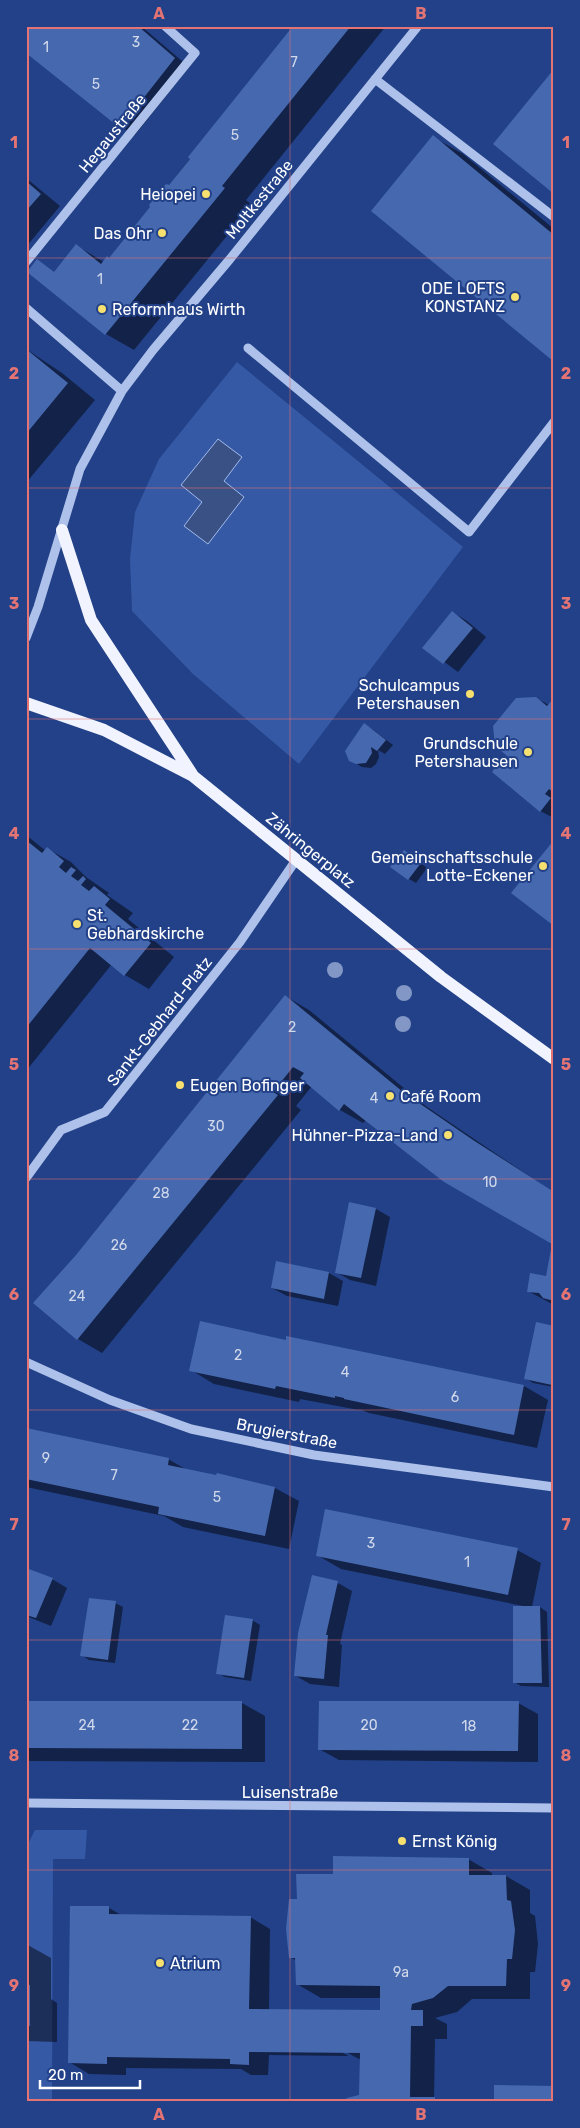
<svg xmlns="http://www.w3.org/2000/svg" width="580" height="2128" viewBox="0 0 580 2128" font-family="Rubik,sans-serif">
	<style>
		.green { fill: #3659a5 }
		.water { fill: #3a5185; stroke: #a1baeb }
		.shadow { fill: #0007 }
		.building { fill: #4668ae }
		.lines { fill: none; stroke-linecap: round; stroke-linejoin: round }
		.minor { stroke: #adc1ea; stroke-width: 9 }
		.major { stroke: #f1f4fe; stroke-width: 12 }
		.tree { fill: #8297c5 }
		.grid { fill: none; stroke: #e47373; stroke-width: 1; stroke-opacity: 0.55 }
		.poi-dot { fill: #f6e06f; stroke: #224188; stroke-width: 2 }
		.labels { text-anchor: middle; stroke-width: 4; stroke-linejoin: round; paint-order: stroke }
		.number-label { font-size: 14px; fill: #d1d9eb }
		.street-label { font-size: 16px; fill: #fff; stroke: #224188 }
		.poi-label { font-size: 16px; fill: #fff; stroke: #224188; text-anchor: end }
		.neatline { fill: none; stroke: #e47373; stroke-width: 2 }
		.grid-label { font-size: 16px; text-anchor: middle; font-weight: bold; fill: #e47373 }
	</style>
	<rect width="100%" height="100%" fill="#224188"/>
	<path class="green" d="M237 362 463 547 299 764 193 674 132 611 130 559 135 512 159 459Z
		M35 1830H87L85 1859H53L52 2100 277 2102H26V1848Z"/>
	<path class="water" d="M218 439 242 457 224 481 244 497 208 544 184 526 202 502 181 485Z"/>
	<path class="shadow" d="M26 26H141L189 67 135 135 121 127Z
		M295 26H386L246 200 252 205 134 350 106 334 29 272 55 273 77 246 104 262 110 260Z
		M433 137 463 154 554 229V360L373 211Z
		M26 178 60 206 26 247Z
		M26 349 62 373 95 400 26 483Z
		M452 612 467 621 486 637 458 672 424 647Z
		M536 698 549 705 554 700V818L540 811 509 764 513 759Z
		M372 729 393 745 385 754 378 750 379 757 376 764 371 768 362 767 350 760Z
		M26 835 46 851 48 849 71 862 86 877 109 893 107 895 133 913 128 919 174 957 149 989 125 975 112 964 26 1071Z
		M404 851 427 868 416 883 409 879Z
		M285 996 309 1010 427 1107 554 1193V1305L528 1291 546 1277 553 1244 366 1120 363 1123 340 1110 312 1086 296 1106 301 1110 102 1353 78 1339 35 1303 77 1256Z
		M350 1203 376 1209 390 1217 376 1286 350 1280 336 1272Z
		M329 1273 343 1281 338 1306 287 1296 272 1288Z
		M554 1327V1387L533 1383 525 1378Z
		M287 1337 524 1386 548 1400 537 1448 369 1413 359 1409V1410L300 1399 299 1402 214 1384 191 1370 287 1341Z
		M26 1430 168 1459 187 1470 217 1476 218 1474 275 1488 299 1501 289 1549 183 1527 164 1516 26 1487Z
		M517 1550 541 1563 532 1607H540L547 1612 549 1687 521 1686 514 1682 523 1606 341 1569 317 1555Z
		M26 1569 52 1579 67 1588 51 1626 26 1616Z
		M338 1583 352 1591 340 1644 342 1645 339 1687 310 1684 296 1676Z
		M115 1603 123 1607 115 1663 89 1660 82 1655Z
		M252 1620 260 1625 251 1681 225 1677 218 1673Z
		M26 1702 242 1703 265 1716V1762L26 1761Z
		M518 1703 538 1714V1762L339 1760 319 1749Z
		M468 1859 492 1873V1876H506L530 1890V1913L535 1916 538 1944 535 1972H530V1999H472L457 2012 435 2018 447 2024V2039H435L434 2098 440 2102H342L361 2096V2060L340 2049 339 2051 349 2056 269 2055 268 2075H251L241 2069 126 2068V2075L89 2074 69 2062 109 1908 123 1916 250 1917 270 1929 269 2011H381V1998H321L297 1984V1961L290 1957 298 1901 334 1875Z
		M26 1944 51 1958V1999L57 2003V2042L26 2041Z"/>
	<path class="building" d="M26 26H138L175 58 120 128 26 53Z
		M293 26H351L222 186 225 188 105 335 27 272 37 259 54 272 76 244 101 264 107 256 109 258 150 207 149 205 166 184 169 185 190 159 188 157Z
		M554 69V194L493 144Z
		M433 135 554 235 553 361 371 211Z
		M26 181 41 194 26 211Z
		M26 349 68 383 26 434Z
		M452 611 473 628 443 664 422 648Z
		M536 697 547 706 554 698V793L549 789 545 794 551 798 540 812 492 772 502 759 508 763 511 759 495 746 493 726 516 698Z
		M364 723 386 740 377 751 371 747 372 753 366 763 356 764 349 761 345 751Z
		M26 840 42 853 47 847 64 861 59 867 66 873 71 867 76 870 71 876 78 881 83 876 86 879 81 885 89 891 94 886 110 899 105 905 151 943 124 976 90 948 26 1028Z
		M554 840V926L511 893Z
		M404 850 421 863 408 880 390 867Z
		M285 995 403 1092 473 1140 554 1192V1301L543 1298 539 1293 527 1292 530 1273 546 1276 552 1244 444 1182 344 1104 339 1111 300 1078 304 1073 293 1067 273 1092 278 1095 77 1340 33 1303 76 1255Z
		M349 1202 376 1208 361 1278 335 1273Z
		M276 1261 329 1272 324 1299 271 1288Z
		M200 1321 286 1340V1336L524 1385 514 1435 344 1399V1398L335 1396V1398L276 1386 275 1389 189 1371Z
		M536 1322 554 1326 552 1385 524 1379Z
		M26 1428 169 1458 168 1465 216 1475 217 1473 275 1487 265 1536 158 1514 159 1507 26 1479Z
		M325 1509 518 1548 508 1595 316 1556Z
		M26 1568 53 1578 36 1618 26 1615Z
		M312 1575 338 1581 326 1635H328L324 1679 294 1676 298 1633Z
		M89 1598 116 1601 108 1660 80 1656Z
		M513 1606H540L542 1683H513Z
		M225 1615 253 1619 244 1678 216 1674Z
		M26 1701H242V1749L26 1748Z
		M319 1701H519L518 1751 318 1750Z
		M333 1856 469 1858V1875H506L507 1900 511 1901 515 1930 512 1959H507L506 1986H448L433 1998 412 2004 411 2010H423V2026H411L410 2097H435V2102H340L347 2098 359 2095 360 2053 249 2052V2065L230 2064V2059L107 2057V2064L68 2063 70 1906H109V1914L251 1916 249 2009 380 2010V1986L296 1985 295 1958H289L286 1929 289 1899H297L296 1874H333Z
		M26 1985H30V2026H26Z
		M494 2085 554 2086V2102H494Z"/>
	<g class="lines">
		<path class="minor" d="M375 79 554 217
			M26 262 195 53 165 26
			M26 308 122 391
			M248 348 469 532 554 422
			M26 638 38 607 80 469 122 391 153 350 230 259 418 26
			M26 1178 61 1130 105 1112 240 942 296 860
			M26 1362 110 1400 191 1429 314 1455 554 1487
			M26 1803 554 1808"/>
		<path class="major" d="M62 530 91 620 192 774
			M26 703 104 730 193 776 441 977 554 1059"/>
	</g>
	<g class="tree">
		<circle cx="335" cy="970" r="8"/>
		<circle cx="404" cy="993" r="8"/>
		<circle cx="403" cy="1024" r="8"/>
	</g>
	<path class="grid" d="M290 26V2102M26 258H554M26 488H554M26 719H554M26 949H554M26 1179H554M26 1410H554M26 1640H554M26 1870H554"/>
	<g class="poi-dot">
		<circle cx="206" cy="194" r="5"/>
		<circle cx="162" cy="233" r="5"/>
		<circle cx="515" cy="297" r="5"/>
		<circle cx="102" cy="309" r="5"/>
		<circle cx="470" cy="694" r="5"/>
		<circle cx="528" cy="752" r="5"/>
		<circle cx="543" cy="866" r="5"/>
		<circle cx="77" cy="924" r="5"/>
		<circle cx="180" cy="1085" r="5"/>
		<circle cx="390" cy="1096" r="5"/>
		<circle cx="448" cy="1135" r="5"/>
		<circle cx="402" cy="1841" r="5"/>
		<circle cx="160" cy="1963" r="5"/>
	</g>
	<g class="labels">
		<g class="number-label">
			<text x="136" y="47">3</text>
			<text x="46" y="52">1</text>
			<text x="294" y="67">7</text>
			<text x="96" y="89">5</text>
			<text x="235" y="140">5</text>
			<text x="100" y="284">1</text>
			<text x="292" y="1032">2</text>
			<text x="374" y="1103">4</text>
			<text x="216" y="1131">30</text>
			<text x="490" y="1187">10</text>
			<text x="161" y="1198">28</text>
			<text x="119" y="1250">26</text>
			<text x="77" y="1301">24</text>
			<text x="238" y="1360">2</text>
			<text x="345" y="1377">4</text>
			<text x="455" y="1402">6</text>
			<text x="46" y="1463">9</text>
			<text x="114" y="1480">7</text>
			<text x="217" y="1502">5</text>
			<text x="371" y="1548">3</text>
			<text x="467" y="1567">1</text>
			<text x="87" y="1730">24</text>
			<text x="190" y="1730">22</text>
			<text x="369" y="1730">20</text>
			<text x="469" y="1731">18</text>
			<text x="401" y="1977">9a</text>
		</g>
		<g class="street-label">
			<text transform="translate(112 133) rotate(-51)" y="6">Hegaustraße</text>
			<text transform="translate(259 199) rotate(-51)" y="6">Moltkestraße</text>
			<text transform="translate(311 850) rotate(39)" y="6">Zähringerplatz</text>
			<text transform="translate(159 1021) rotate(-52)" y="6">Sankt-Gebhard-Platz</text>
			<text transform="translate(287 1433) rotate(11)" y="6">Brugierstraße</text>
			<text x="290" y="1798">Luisenstraße</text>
		</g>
		<g class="poi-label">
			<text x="196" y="200">Heiopei</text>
			<text x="152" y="239">Das Ohr</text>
			<text x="505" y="294">ODE LOFTS<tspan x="505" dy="18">KONSTANZ</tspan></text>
			<text x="112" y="315" text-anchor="start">Reformhaus Wirth</text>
			<text x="460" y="691">Schulcampus<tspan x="460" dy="18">Petershausen</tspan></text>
			<text x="518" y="749">Grundschule<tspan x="518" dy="18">Petershausen</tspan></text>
			<text x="533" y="863">Gemeinschaftsschule<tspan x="533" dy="18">Lotte-Eckener</tspan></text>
			<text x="87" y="921" text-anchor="start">St.<tspan x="87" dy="18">Gebhardskirche</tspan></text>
			<text x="190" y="1091" text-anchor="start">Eugen Bofinger</text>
			<text x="400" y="1102" text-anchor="start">Café Room</text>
			<text x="438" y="1141">Hühner-Pizza-Land</text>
			<text x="412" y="1847" text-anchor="start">Ernst König</text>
			<text x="170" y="1969" text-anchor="start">Atrium</text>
		</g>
	</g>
	<rect width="580" height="2128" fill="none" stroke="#224188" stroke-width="55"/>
	<path d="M40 2080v8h100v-8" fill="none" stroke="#ffffff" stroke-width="2.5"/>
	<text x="48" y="2080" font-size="15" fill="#ffffff" stroke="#224188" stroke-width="4" paint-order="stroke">20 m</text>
	<rect x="28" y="28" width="524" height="2072" class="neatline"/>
	<g class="grid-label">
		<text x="159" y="19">A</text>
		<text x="421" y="19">B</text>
		<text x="14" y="148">1</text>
		<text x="566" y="148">1</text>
		<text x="14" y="379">2</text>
		<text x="566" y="379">2</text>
		<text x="14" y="609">3</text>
		<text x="566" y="609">3</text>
		<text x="14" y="839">4</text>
		<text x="566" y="839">4</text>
		<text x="14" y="1070">5</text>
		<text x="566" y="1070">5</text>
		<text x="14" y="1300">6</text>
		<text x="566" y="1300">6</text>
		<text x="14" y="1530">7</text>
		<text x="566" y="1530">7</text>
		<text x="14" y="1761">8</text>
		<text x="566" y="1761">8</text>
		<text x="14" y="1991">9</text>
		<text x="566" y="1991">9</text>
		<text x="159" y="2120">A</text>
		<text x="421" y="2120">B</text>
	</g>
</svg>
